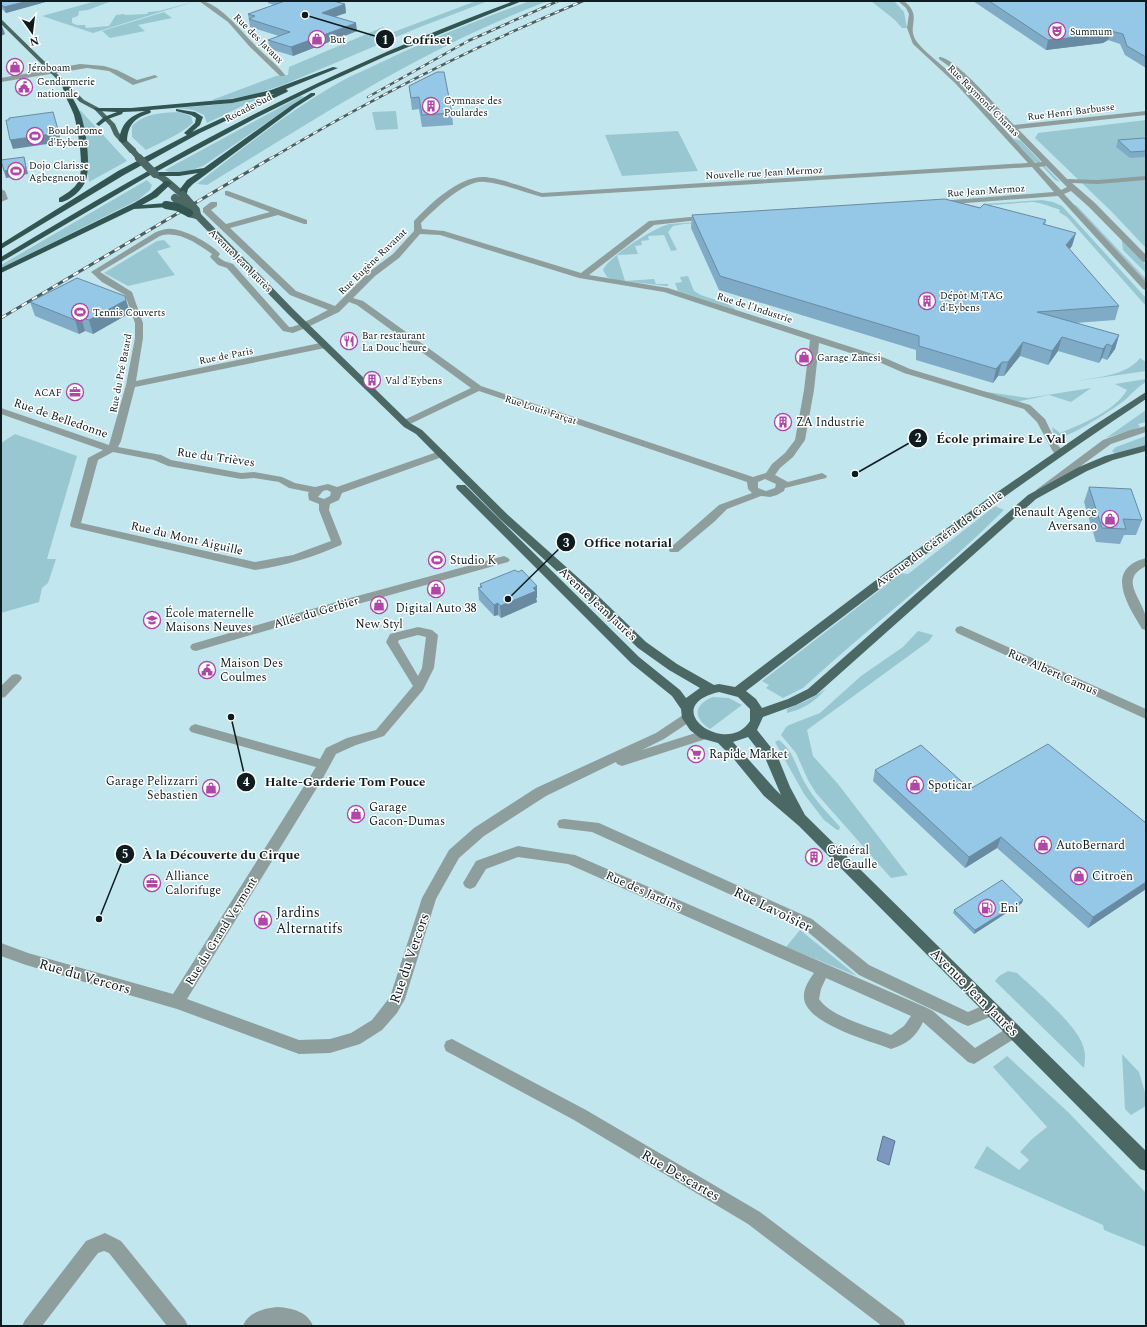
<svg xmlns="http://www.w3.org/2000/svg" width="1147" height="1327" viewBox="0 0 1147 1327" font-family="Spectral,serif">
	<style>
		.green { fill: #99c7d1 }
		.water { fill: #7d97c1; stroke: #5c7290 }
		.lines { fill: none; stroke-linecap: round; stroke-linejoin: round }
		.minor { fill: #8e9e9c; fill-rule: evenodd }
		.major { fill: #4b6865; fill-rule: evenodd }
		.highway { fill: #325552; fill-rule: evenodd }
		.rail-far1-casing { stroke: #495e63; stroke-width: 2.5 }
		.rail-casing { stroke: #495e63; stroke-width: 3 }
		.rail-far1 { stroke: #fff; stroke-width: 1.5; stroke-dasharray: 5; stroke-linecap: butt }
		.rail { stroke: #fff; stroke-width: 2; stroke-dasharray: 6; stroke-linecap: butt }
		.major-bridge-far1 { stroke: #4b6865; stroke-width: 6 }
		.major-bridge { stroke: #4b6865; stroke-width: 8 }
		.highway-bridge { stroke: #325552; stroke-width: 8 }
		.wall { fill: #80abc7 }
		.shaded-wall { fill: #688ba2 }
		.building { fill: #95c7e7; stroke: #688ba2 }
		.labels { text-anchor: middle; stroke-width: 3; stroke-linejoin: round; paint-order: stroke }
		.far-poi-label { font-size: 10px; fill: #0e1c1f; stroke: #fff; text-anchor: start }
		.far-street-label { font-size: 10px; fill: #0e1c1f; stroke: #fff }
		.street-label { font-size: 12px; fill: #0e1c1f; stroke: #fff }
		.poi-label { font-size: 12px; fill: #0e1c1f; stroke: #fff; text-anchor: start }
		.near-street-label { font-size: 14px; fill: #0e1c1f; stroke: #fff }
		.near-poi-label { font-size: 14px; fill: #0e1c1f; stroke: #fff; text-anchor: start }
		.leader { fill: none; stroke: #0e1c1f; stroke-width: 1.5 }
		.callout-dot { fill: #0e1c1f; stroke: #fff; stroke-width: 1.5 }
		.mark-label { font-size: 12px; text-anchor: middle; font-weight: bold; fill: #fff }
		.callout-label { font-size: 13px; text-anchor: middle; font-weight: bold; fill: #0e1c1f; stroke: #fff; stroke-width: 3; stroke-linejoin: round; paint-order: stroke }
	</style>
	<rect width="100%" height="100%" fill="#c1e6ee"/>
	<path class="green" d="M96 1H112L88 10 79 11 78 16 72 18V23L77 25H85L86 28 109 26 116 15 124 14 125 15 147 14 148 12 159 11 196 1 93 33 42 16Z
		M476 1H488L420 27 283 85 255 94 218 101 212 100 276 76 288 75 289 67 383 27 391 33Z
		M530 1H548C427 46 317 118 207 185L197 184C243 148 289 111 340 82 354 74 370 68 384 61 432 38 480 19 530 1Z
		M871 1H894L904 12 907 28H902L895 20Z
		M164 12 172 18 138 25 145 31 110 38 102 31Z
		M301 96 304 97 203 166C192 170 175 177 165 170Z
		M259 98 207 123 204 115 193 110 176 108 214 105Z
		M79 111H81L127 161 89 182 81 115Z
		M396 111 398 129 376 130 372 112Z
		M179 112 191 116 193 123C179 135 162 142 146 150L132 137V126C145 113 161 113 179 112Z
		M1146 120V248L1111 211 1035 138 1038 133Z
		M678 131 698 171 622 176 605 135Z
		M1015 139 1021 141 1060 182 1055 180 1042 166 1033 161 1014 140Z
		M147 180 152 185 150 190 138 200 1 268V265Z
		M1042 200 1053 202 1062 206 1146 298V306L1067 217 1059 212 1060 210C1052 207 1042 203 1033 202 1023 202 989 207 983 204Z
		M967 204 987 209 950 206 684 224 673 226 668 232 677 250 671 251 664 235 648 236 649 240 641 241 642 245 635 246 638 254 617 255 625 281 654 279 656 284H668V286H666L616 280 607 277 603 270C609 256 654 228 669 224Z
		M1073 204 1077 206 1146 279V282Z
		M164 240 171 247 157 251 175 275 128 286 104 273 157 241Z
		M1124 240 1146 265V273L1123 250 1122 241Z
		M688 276 694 291C707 300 725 299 736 310L678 291 675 283 682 282 680 277Z
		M1140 358 1146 362V371L1077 381C1097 377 1126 376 1140 358Z
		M1146 379V382C1136 388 1133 393 1125 400 1116 407 1067 440 1058 437 1053 436 1053 431 1052 427L1060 433C1082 424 1115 411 1127 390L1115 384Z
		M1091 388 1071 402 1049 395 1016 402 981 391 1028 398Z
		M1146 410V422L1138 424 1140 427 1106 438Z
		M15 434 77 456 47 559H56L48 583 42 588 39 602 1 613V443Z
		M1146 436V445L1115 454 1112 451 1116 447Z
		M995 506 1004 510C940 574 869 627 803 688L783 698 766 688 769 685 762 681 889 583 900 573 908 574Z
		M918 631 933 635 929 641 807 730 813 756 838 784 908 875 891 878 816 793 808 780 796 753 781 735 786 727 789 725 820 713 861 676 903 647Z
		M826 689C814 702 804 709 787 713V709L808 700Z
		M713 697 729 698 742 705 710 729C693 718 693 705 713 697Z
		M779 740C795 752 797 772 808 788 817 803 829 814 840 827L839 830H837L824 820 804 794 775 742Z
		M800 930 857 976 786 947Z
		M1008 971 1017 973C1033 988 1078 1026 1083 1046 1086 1054 1085 1060 1084 1068L995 981 999 976Z
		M1122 1054 1139 1072 1146 1096V1106L1131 1115 1125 1109Z
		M1007 1056 1068 1112 1146 1193V1247L1104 1230 1103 1225 974 1168 987 1146 1019 1170 1029 1160 1020 1152 1031 1140 1047 1127 993 1067Z"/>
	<path class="water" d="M883 1136 895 1141 889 1165 877 1160Z"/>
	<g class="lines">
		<path class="minor" d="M199 1C218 1 241 31 254 44 264 55 276 63 285 75L284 76H280L250 47 228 22Z
			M898 1H904C924 17 905 26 917 42 928 56 947 68 960 82 986 108 1010 136 1035 163L1042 162 1011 130 1006 129 1005 128 1007 126 958 73 939 59V57C953 55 1003 113 1014 125L1146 111V115L1018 129 1067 179 1098 180 1146 176V180L1098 184 1072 183 1095 203 1146 255V262H1143L1089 207 1071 191 1064 194 1146 282V290L1143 289 1058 196 940 205 936 203 940 201 1054 192 1032 167 542 197C523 192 504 184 485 182 465 179 434 210 421 223L422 229 444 231 581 273 649 221 711 215 712 217 708 219 654 225 589 275 668 288 885 358 910 369 1030 405 1045 419 1057 444 1064 452 1063 454H1055L1052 450 1037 422 1024 409 904 373 879 362 819 343 814 390 805 440 793 457 780 468 775 475 788 482 822 473 827 476 826 478 785 488 784 491 777 495 770 497 761 496 727 509 714 522 678 552H670L669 550 670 548 719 505 752 493 748 489 747 482 479 391 408 425H402L400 423 402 421 471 388 357 305 349 302 339 312 308 327 293 333 283 331 227 268 218 265 210 257 212 254C198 244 178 230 160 236L100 272 132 292 143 323V338L136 381 325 342 329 345 325 348 135 387 121 441 118 447 161 455 171 460 241 473 254 472 282 477 295 483 315 487 328 484 337 487 437 452H445L446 454 445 456 342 493 339 500 330 504 329 510 342 543 341 545C313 557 285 566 255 570L71 527 70 525 88 458 103 450 1 414V408L109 445 126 385 135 338V323L125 295 102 282 91 272 156 232C162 230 167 228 172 229 186 230 212 244 220 254L218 257 224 261 233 264 289 327C296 328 320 314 328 310L290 295 203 212V208L211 202H217V206L211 210 226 224 270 212 225 195V191H228L307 220V224H304L278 215 230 228 296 291 335 306 369 272 393 254 414 231V221C430 204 458 177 483 177 498 177 526 188 542 193L1028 163 955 83 913 44 907 28 909 14 906 8ZM1046 166 1067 187 1061 190 1039 167ZM420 234 440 235 579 278 664 292 810 340 804 390 795 440 785 453 772 464 766 473 753 477 481 386 363 301 353 298 375 276 399 258ZM113 452 154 460 168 466 241 479 254 478 279 482 289 488 309 492 308 494 309 500 319 504V510L331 541 293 555 255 562 81 523 98 460ZM765 479 776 484 775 488 766 491 758 488V482ZM327 490 331 492 330 496 324 499 318 497 323 491Z
			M80 64 104 66 117 70 137 80 155 75 158 77 133 85 109 71 87 68 1 82V78Z
			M1 189 5 191 8 199 1 202Z
			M1146 426V432L1111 444 1045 492H1037L1036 490 1103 440 1130 430Z
			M504 556 508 558 510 560 508 562 358 604 196 651 192 650 190 647 192 644 350 598Z
			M1146 558V566C1120 579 1139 595 1145 614 1147 619 1146 625 1146 630L1142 629C1127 604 1104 569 1146 558Z
			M961 626 1146 709V719L957 633 955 630 957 627Z
			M418 627 432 630 438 635 434 668 423 690 384 736 356 745 336 754 323 778 187 999 299 1040 330 1039 351 1033 372 1020 390 997 422 898 449 850 474 828 536 788 656 733 683 715 687 713 691 715 693 718 691 721 664 739 642 750 705 730 709 732 711 735 709 738 622 766 617 764 616 762 546 796 484 836 459 858 436 899 405 999 397 1013 382 1030 360 1044 330 1053 299 1054 177 1009 26 965 1 956V943L28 953 173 994 316 767 191 732 189 729 191 726 195 724 320 759 326 748 347 738 376 730 413 686 386 642 390 634ZM418 635 426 637 422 668 418 676 398 642 399 640Z
			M16 674 20 675 22 678 20 681 5 697 1 698V686L12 675Z
			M564 819 599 823 812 919 869 965 968 1012 992 1002 997 1004 1000 1009 997 1014 968 1026 963 1024 859 975 802 927 592 832 559 828 557 824 559 820Z
			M518 846 575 855 925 1007 933 1011 975 1048 1014 1024 1019 1026 1022 1031 1019 1036 974 1064 968 1062 923 1022C916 1037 907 1044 891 1049 871 1041 806 1024 804 998 803 989 809 980 814 973L568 864 518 857 486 869 475 887 470 889 465 887 463 883 476 861ZM826 978 911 1016 904 1026 891 1035C871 1027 831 1017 819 999L821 989Z
			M452 1039 586 1110 760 1212 903 1320 906 1326H882L748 1224 574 1120 446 1051 444 1046 446 1041Z
			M105 1233 121 1241 185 1320 188 1326H167L109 1253 104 1251 98 1253 42 1326H22L25 1320 86 1241Z
			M278 1307C292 1308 308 1312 313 1326H243C248 1312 265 1308 278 1307Z"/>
		<path class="major" d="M1 19 84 100 99 108 115 124 119 133 136 149V153H130L114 135 110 126 95 110 80 102 1 24Z
			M152 172C164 171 177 186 186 193V197H180L160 180 152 176Z
			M194 213H200L294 310 410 423 422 430 508 515 592 590 646 642 677 664 714 685 719 684 735 687 884 574 986 500 1090 428 1146 392V399C1008 490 877 590 746 691L756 699 762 708 788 699 808 689 1028 495 1079 467 1105 456 1146 445V451L1113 460 1087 471 1036 499 816 695 796 705 763 717 757 730 777 755 790 787 805 815 1146 1151V1171L1140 1169 799 826 764 796 733 758 718 743 700 738 690 730 682 718 681 709 672 696 631 663 457 489 456 487 457 485H465L639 657 680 690 686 698 700 688 669 670 638 648 584 596 500 519 416 434 404 427 288 314 194 217ZM719 692 738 697 750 709V721C727 758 656 707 719 692ZM748 737 766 760 781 795 774 788 733 742Z"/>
		<path class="highway" d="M514 1H522L386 56 320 86 256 118 156 172H179L204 168 292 105 311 93H315V95L296 107 193 184 188 189 186 197H180V189L187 180 198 173 179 176H155L152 174 1 262V257C104 195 207 135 316 84 381 53 447 26 514 1Z
			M333 67 338 68 286 89 288 91 287 92 200 133 124 175 1 249V244L118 171 187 135 184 133 195 123 196 118 191 115 176 111V109L195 112 203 117 200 125 192 132 274 94 232 103 150 110 151 112 150 113C135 118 128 124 127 141L123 143 119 141C121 124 129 116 145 111L123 112 122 114 108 119 99 126 96 124 104 117 117 112 97 111 94 109 95 108H131L232 99 271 90Z
			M65 82 68 84C70 96 77 104 81 115 86 131 91 164 86 180 83 189 71 200 62 202H59V198C66 194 74 189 78 182 85 169 78 130 74 115 70 104 64 96 62 84Z
			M165 181H168L172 183 157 197 142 205 166 203H169V207L134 209 1 273V268L134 203 151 193Z"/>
		<g class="rail-far1-casing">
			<path id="rail-far1" d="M368 97 468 41 558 1
				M270 159C370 99 475 46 583 1"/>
		</g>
		<g class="rail-casing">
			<path id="rail" d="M1 318 271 158"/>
		</g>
		<use href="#rail-far1" class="rail-far1"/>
		<use href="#rail" class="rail"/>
		<path class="major-bridge-far1" d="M133 151 140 159"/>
		<path class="major-bridge" d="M139 158 155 174
			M175 198 189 213 197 215 196 210 183 195"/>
		<path class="highway-bridge" d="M166 205 177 207 189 213"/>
	</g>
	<path class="wall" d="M1 1H49L6 13 1 8Z
		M268 1H333L345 4 346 13 335 16 357 31 293 56 270 49 268 40 279 36 250 27 248 14 274 5 268 3Z
		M973 1H1146V68L1125 55 1120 44 1108 40 1103 43 1046 50Z
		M409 86 452 113 453 125 422 127 419 109 412 110Z
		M1118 140H1146V157L1130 158 1116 147Z
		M980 208 1046 220 1045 225 1072 246 1069 249 1119 306 1115 320 1075 323 1119 335 1115 349 1107 360 1102 358 1099 363 1058 351 1048 365 1020 356 1004 376H998L993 383 916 360V350L719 290 691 228 692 215Z
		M126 300 130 313 93 334 85 331 79 334 35 316 30 302Z
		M1089 487 1142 520 1136 535H1124L1120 544 1096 542 1084 502Z
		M480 584 537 598H536L537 602 501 618 498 615 494 616 479 600 478 588H480Z
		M875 770 1146 823V889L1088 928 997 848 965 868 873 781Z
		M1022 903 974 934 953 913 954 910Z"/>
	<path class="shaded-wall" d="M28 1H49L6 13 4 7Z
		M345 4 346 13 323 21 322 13Z
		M1 23 5 34 1 36Z
		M356 23 357 31 293 56 291 47Z
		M1111 31 1108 40 1103 43 1046 50 1048 40Z
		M59 133 61 142 13 149 10 140Z
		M24 157 28 174 6 178 4 171Z
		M1076 233 1072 246 1062 258 1066 245Z
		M126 300 130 313 93 334 89 320Z
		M81 317 85 331 79 334 75 320Z
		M1119 335 1115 349 1107 360 1112 346Z
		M1062 337 1058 351 1048 365 1052 351Z
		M1023 342 1020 356 1004 376 1008 362Z
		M1107 344 1102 358 1099 363 1103 349Z
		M1002 362 998 376 993 383 996 369Z
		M537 586V598H536L537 602 501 618 500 606Z
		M498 603V615L494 616V605Z
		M1001 837 997 848 965 868 969 857Z
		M1146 882V889L1088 928 1093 917Z
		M1023 900 1022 903 974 934 975 930Z"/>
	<path class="building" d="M1 1H28L4 7 1 4Z
		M285 1H333L345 4 322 13 356 23 291 47 268 40 290 32 249 19 255 16 248 14Z
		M989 1H1146V57L1127 46 1123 34 1111 31 1105 34 1048 40Z
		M437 72H444L452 113 422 115 419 97 411 98 409 86Z
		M53 112 59 133 10 140 6 120H9V118Z
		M1144 138 1146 140V151L1131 152 1118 140Z
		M24 157 26 168 4 171 1 160Z
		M945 199 980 208 984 204 1046 220 1043 224 1076 233 1066 245 1119 306 1037 312 1119 335 1112 346 1107 344 1103 349 1062 337 1052 351 1023 342 1008 362H1002L996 369 919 346V336L720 276 692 215Z
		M77 278 125 296 126 300 89 320 81 317 75 320 30 302Z
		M1089 487 1131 489 1142 520 1123 519 1126 529 1102 528Z
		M515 570 518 572 522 570 537 586 533 588 536 591 500 606 498 603 494 605 478 588 482 587 480 584Z
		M1048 744 1146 823V882L1093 917 1001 837 969 857 875 770 921 745 970 789Z
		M1002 880 1023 900 975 930 954 910Z"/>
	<defs>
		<g id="theatre-ring" transform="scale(0.9)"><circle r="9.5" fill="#fff" stroke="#af46a8" stroke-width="1.5"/><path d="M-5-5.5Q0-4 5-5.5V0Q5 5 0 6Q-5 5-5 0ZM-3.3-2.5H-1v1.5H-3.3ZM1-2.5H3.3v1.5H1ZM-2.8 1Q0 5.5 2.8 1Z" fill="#af46a8"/></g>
		<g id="shop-ring" transform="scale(0.9)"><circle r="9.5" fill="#fff" stroke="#af46a8" stroke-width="1.5"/><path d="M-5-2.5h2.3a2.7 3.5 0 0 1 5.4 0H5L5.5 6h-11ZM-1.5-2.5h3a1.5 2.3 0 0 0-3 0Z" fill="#af46a8"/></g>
		<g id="civic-ring" transform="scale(0.9)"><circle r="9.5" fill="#fff" stroke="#af46a8" stroke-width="1.5"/><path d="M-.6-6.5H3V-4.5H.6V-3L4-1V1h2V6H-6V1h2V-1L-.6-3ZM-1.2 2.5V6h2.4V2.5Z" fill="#af46a8"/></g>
		<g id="building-ring" transform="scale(0.9)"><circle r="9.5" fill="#fff" stroke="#af46a8" stroke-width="1.5"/><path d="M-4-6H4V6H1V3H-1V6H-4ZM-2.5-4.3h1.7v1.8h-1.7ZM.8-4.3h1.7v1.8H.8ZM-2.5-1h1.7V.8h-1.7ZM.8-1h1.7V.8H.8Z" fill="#af46a8"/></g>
		<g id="stadium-ring" transform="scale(0.9)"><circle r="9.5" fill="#fff" stroke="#af46a8" stroke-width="1.5"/><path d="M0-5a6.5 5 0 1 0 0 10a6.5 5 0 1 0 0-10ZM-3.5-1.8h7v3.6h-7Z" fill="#af46a8"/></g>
		<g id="restaurant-ring" transform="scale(0.9)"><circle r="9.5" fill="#fff" stroke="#af46a8" stroke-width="1.5"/><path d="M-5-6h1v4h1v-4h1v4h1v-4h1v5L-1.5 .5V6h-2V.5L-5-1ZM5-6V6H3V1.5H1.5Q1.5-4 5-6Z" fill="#af46a8"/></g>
		<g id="office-ring" transform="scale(0.9)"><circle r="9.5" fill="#fff" stroke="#af46a8" stroke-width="1.5"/><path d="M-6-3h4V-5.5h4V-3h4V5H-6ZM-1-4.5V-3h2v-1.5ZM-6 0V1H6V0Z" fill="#af46a8"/></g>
		<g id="school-ring" transform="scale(0.9)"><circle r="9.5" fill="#fff" stroke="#af46a8" stroke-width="1.5"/><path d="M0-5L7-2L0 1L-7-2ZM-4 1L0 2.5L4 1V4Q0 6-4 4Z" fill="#af46a8"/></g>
		<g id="supermarket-ring" transform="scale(0.9)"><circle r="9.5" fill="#fff" stroke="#af46a8" stroke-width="1.5"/><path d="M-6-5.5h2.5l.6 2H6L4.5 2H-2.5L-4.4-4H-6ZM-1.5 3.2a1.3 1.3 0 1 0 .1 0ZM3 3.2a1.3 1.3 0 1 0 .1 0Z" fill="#af46a8"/></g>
		<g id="fuel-ring" transform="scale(0.9)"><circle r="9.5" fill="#fff" stroke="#af46a8" stroke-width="1.5"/><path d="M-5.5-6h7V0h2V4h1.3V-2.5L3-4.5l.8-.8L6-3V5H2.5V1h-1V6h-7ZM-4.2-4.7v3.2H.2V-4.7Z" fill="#af46a8"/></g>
	</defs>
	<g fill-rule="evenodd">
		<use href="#theatre-ring" x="1057" y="31"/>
		<use href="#shop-ring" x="317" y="39"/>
		<use href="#shop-ring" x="15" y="67"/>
		<use href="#civic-ring" x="24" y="87"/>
		<use href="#building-ring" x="431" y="106"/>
		<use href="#stadium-ring" x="35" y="136"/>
		<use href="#stadium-ring" x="16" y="171"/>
		<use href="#building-ring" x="927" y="301"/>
		<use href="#stadium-ring" x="80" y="312"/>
		<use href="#restaurant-ring" x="349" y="341"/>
		<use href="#shop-ring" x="804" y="357"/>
		<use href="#building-ring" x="372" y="380"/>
		<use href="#office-ring" x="75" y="392"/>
		<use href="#building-ring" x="783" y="422"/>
		<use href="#shop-ring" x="1110" y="519"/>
		<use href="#stadium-ring" x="437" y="560"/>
		<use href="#shop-ring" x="436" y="589"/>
		<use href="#shop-ring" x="379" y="605"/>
		<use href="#school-ring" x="152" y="620"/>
		<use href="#civic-ring" x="207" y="670"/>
		<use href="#supermarket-ring" x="696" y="754"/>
		<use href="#shop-ring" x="915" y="785"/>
		<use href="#shop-ring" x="211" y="788"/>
		<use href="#shop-ring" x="356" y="814"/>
		<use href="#shop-ring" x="1043" y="845"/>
		<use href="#building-ring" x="814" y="857"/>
		<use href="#shop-ring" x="1079" y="876"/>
		<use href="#office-ring" x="152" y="883"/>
		<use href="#fuel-ring" x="987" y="908"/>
		<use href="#shop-ring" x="263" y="920"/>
	</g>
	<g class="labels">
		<g class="far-poi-label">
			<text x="1070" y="35">Summum</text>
			<text x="330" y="43">But</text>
			<text x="28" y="71">Jéroboam</text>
			<text x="37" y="85">Gendarmerie<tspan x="37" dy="12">nationale</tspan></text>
			<text x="444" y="104">Gymnase des<tspan x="444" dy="12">Poulardes</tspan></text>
			<text x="48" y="134">Boulodrome<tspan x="48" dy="12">d'Eybens</tspan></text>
			<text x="29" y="169">Dojo Clarisse<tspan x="29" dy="12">Agbegnenou</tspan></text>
			<text x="940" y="299">Dépôt M TAG<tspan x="940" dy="12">d'Eybens</tspan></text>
			<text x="93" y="316">Tennis Couverts</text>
			<text x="362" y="339">Bar restaurant<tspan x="362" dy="12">La Douc'heure</tspan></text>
			<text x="817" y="361">Garage Zanesi</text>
			<text x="385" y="384">Val d'Eybens</text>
			<text x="62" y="396" text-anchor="end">ACAF</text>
		</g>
		<g class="far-street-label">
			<text transform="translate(259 38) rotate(45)" y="4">Rue des Javaux</text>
			<text transform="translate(984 100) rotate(45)" y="4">Rue Raymond Chanas</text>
			<text transform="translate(248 107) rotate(-27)" y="4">Rocade Sud</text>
			<text transform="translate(1071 111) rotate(-7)" y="4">Rue Henri Barbusse</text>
			<text transform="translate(764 172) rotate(-3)" y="4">Nouvelle rue Jean Mermoz</text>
			<text transform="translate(986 190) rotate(-4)" y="4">Rue Jean Mermoz</text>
			<text transform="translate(241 260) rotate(45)" y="4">Avenue Jean Jaurès</text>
			<text transform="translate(372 261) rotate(-44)" y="4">Rue Eugène Ravanat</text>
			<text transform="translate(755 307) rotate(18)" y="4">Rue de l'Industrie</text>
			<text transform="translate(226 355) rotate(-11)" y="4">Rue de Paris</text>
			<text transform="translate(120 373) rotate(-79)" y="4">Rue du Pré Batard</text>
			<text transform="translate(541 409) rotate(18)" y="4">Rue Louis Farçat</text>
		</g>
		<g class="street-label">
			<text transform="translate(61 418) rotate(19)" y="4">Rue de Belledonne</text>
			<text transform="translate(216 457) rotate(8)" y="4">Rue du Trièves</text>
			<text transform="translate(187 538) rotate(13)" y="4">Rue du Mont Aiguille</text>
			<text transform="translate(939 539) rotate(-36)" y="4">Avenue du Général de Gaulle</text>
			<text transform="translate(598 604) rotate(43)" y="4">Avenue Jean Jaurès</text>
			<text transform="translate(316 612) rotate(-16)" y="4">Allée du Gerbier</text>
			<text transform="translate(1053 672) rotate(24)" y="4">Rue Albert Camus</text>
			<text transform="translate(644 891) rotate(24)" y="4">Rue des Jardins</text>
			<text transform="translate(221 931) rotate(-58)" y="4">Rue du Grand Veymont</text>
		</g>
		<g class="poi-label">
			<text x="796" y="426">ZA Industrie</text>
			<text x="1097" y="516" text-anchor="end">Renault Agence<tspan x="1097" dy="14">Aversano</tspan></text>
			<text x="450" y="564">Studio K</text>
			<text x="436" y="612" text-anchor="middle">Digital Auto 38</text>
			<text x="165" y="617">École maternelle<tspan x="165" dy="14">Maisons Neuves</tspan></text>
			<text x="379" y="628" text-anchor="middle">New Styl</text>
			<text x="220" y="667">Maison Des<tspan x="220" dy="14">Coulmes</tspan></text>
			<text x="709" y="758">Rapide Market</text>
			<text x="198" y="785" text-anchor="end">Garage Pelizzarri<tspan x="198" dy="14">Sebastien</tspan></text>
			<text x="928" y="789">Spoticar</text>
			<text x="369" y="811">Garage<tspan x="369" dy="14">Gacon-Dumas</tspan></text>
			<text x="1056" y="849">AutoBernard</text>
			<text x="827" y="854">Général<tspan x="827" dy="14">de Gaulle</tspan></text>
			<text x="165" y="880">Alliance<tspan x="165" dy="14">Calorifuge</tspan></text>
			<text x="1092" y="880">Citroën</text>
			<text x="1000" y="912">Eni</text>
		</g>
		<g class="near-street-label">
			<text transform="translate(773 909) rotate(26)" y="5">Rue Lavoisier</text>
			<text transform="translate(409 958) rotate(-71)" y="5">Rue du Vercors</text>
			<text transform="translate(85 976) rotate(16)" y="5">Rue du Vercors</text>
			<text transform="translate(975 992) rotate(45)" y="5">Avenue Jean Jaurès</text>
			<text transform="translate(681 1175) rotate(30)" y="5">Rue Descartes</text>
		</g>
		<g class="near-poi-label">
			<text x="276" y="917">Jardins<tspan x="276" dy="16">Alternatifs</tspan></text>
		</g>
	</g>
	<path class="leader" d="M305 15L385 39M855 474L918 438M508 599L566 542M231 717L246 782M99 919L125 854"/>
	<g class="callout-dot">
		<circle cx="305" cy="15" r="4"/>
		<circle cx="855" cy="474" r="4"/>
		<circle cx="508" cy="599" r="4"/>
		<circle cx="231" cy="717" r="4"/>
		<circle cx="99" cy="919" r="4"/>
		<circle cx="385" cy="39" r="10"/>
		<circle cx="918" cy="438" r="10"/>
		<circle cx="566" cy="542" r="10"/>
		<circle cx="246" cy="782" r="10"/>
		<circle cx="125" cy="854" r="10"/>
	</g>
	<g class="mark-label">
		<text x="385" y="44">1</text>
		<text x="918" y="442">2</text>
		<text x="566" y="547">3</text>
		<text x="246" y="786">4</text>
		<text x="125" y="858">5</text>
	</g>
	<g class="callout-label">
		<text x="427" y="44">Cofriset</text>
		<text x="1001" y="443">École primaire Le Val</text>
		<text x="628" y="547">Office notarial</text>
		<text x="345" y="786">Halte-Garderie Tom Pouce</text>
		<text x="221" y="859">À la Découverte du Cirque</text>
	</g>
	<rect width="1147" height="1327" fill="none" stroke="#0e1c1f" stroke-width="4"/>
	<g transform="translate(32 32) rotate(166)" stroke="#ffffff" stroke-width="3" paint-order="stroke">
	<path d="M0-3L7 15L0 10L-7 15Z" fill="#0e1c1f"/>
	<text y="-6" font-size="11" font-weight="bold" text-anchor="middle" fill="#0e1c1f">N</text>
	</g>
</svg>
